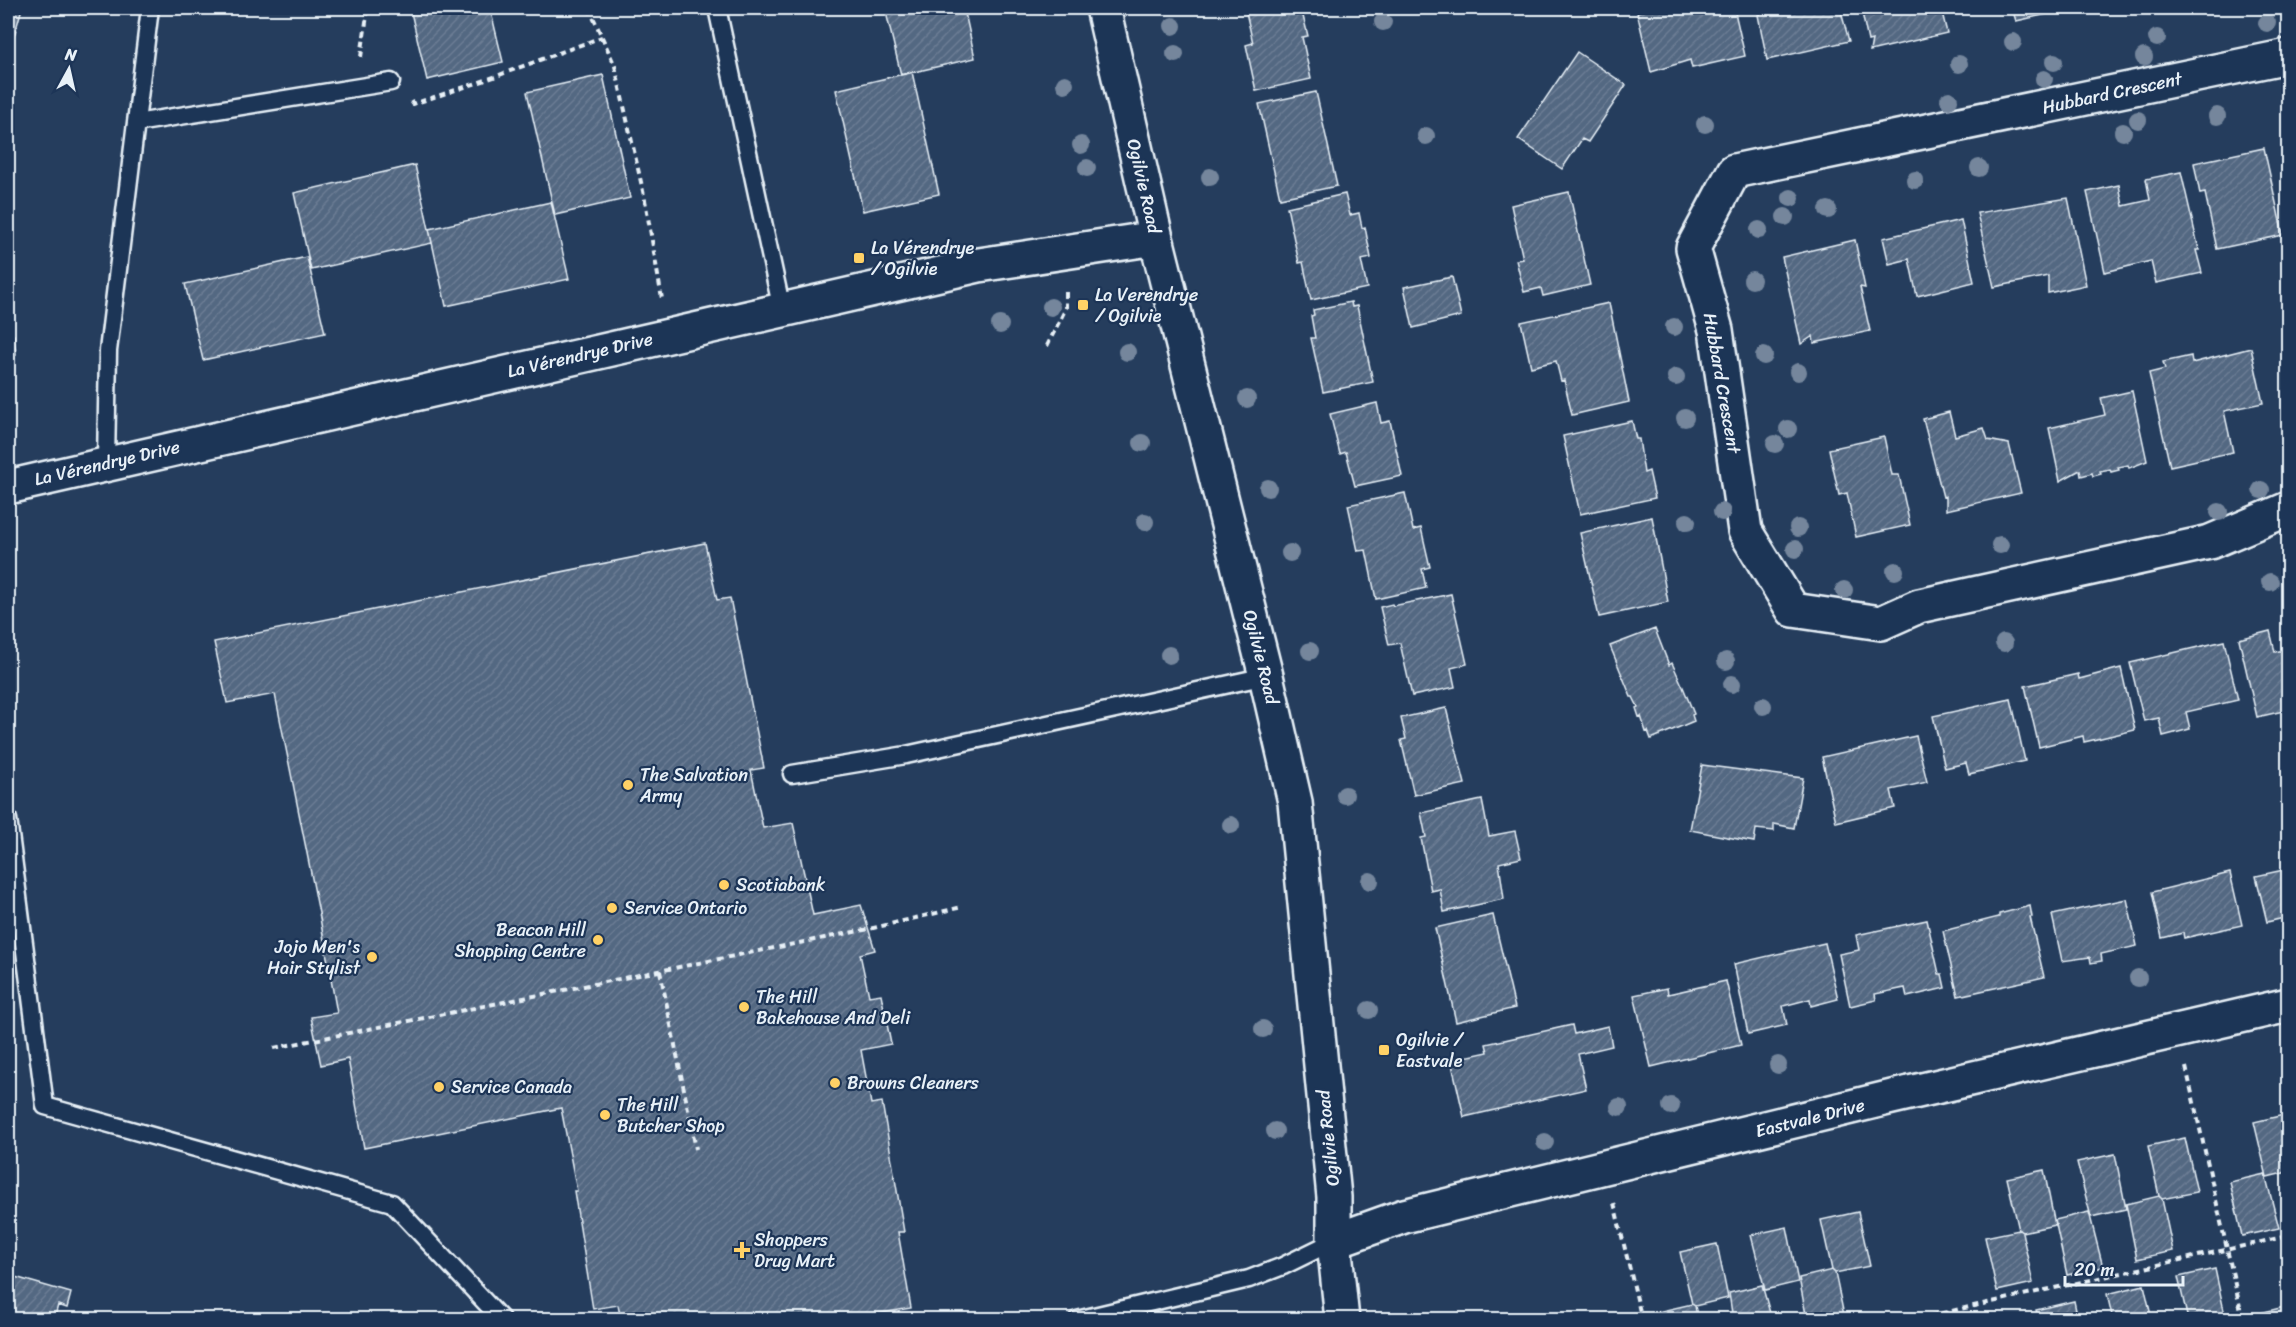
<svg xmlns="http://www.w3.org/2000/svg" width="2296" height="1327" viewBox="0 0 2296 1327" font-family="Sriracha,sans-serif">
	<style>
		.building { fill: url(#building-hatch); stroke: #e8f1f8; stroke-width: 1.5 }
		.lines { fill: none; stroke-linecap: round; stroke-linejoin: round }
		.service-casing { stroke: #e8f1f8; stroke-width: 21 }
		.minor-casing { stroke: #e8f1f8; stroke-width: 38 }
		.tertiary-casing { stroke: #e8f1f8; stroke-width: 38 }
		.path { stroke: #e8f1f8; stroke-width: 4; stroke-dasharray: 6 4.5; stroke-linecap: butt }
		.service { stroke: #1d3557; stroke-width: 16 }
		.minor { stroke: #1d3557; stroke-width: 33 }
		.tertiary { stroke: #1d3557; stroke-width: 33 }
		.tree { fill: #74869c }
		.poi-dot { fill: #ffd166; stroke: #1d3557; stroke-width: 2 }
		.labels { text-anchor: middle; stroke-width: 4.5; stroke-linejoin: round; paint-order: stroke }
		.street-label { font-size: 18px; fill: #e8f1f8; stroke: #1d3557 }
		.poi-label { font-size: 18px; fill: #e8f1f8; stroke: #1d3557; text-anchor: start }
	</style>
	<defs>
		<pattern id="building-hatch" width="6" height="6" patternUnits="userSpaceOnUse" patternTransform="scale(1.5)"><rect width="6" height="6" fill="#536782"/><path d="M-1 1l2-2M0 6l6-6M5 7l2-2" fill="none" stroke="#6c7d94"/></pattern>
	</defs>
	<rect width="100%" height="100%" fill="#253d5d"/>
	<filter id="ink" filterUnits="userSpaceOnUse"><feTurbulence type="fractalNoise" baseFrequency=".0167" numOctaves="2"/><feDisplacementMap in="SourceGraphic" scale="12" xChannelSelector="R" yChannelSelector="G"/><feConvolveMatrix kernelMatrix="1 2 1 2 8 2 1 2 1" color-interpolation-filters="sRGB"/></filter>
	<g filter="url(#ink)">
		<path class="building" d="M8 8H22L8 57Z
			M410 8H490L503 62 427 80Z
			M885 8H964L975 58 901 75Z
			M1245 8H1301L1308 36 1302 37 1311 79 1256 91 1246 45 1253 43Z
			M1658 8H1734L1745 56 1692 68 1690 60 1651 72 1637 12Z
			M1770 8H1840L1849 41 1767 60 1758 15Z
			M1861 8H1941L1947 33 1870 51 1872 40 1868 41Z
			M2012 8H2069L2070 9 2016 21Z
			M1577 52 1626 85 1588 142 1582 139 1562 169 1518 139Z
			M912 72 939 194 863 211 836 90Z
			M603 75 630 198 555 215 527 92Z
			M1316 92 1337 186 1280 198 1259 104Z
			M2264 148 2283 235 2217 249 2205 193 2200 194 2194 163Z
			M415 165 432 243 311 270 294 193Z
			M2181 172 2199 250H2196L2202 273 2156 283 2151 261 2105 272 2087 192 2119 185 2123 206 2150 200 2146 179Z
			M1569 192 1590 285 1543 296 1541 288 1524 292 1516 260 1523 259 1511 205Z
			M1345 194 1350 215 1359 213 1362 228 1365 227 1371 258 1361 260 1367 288 1311 300 1303 262 1299 263 1287 207Z
			M2068 198 2086 285 2048 293V276L1994 287 1977 213Z
			M551 202 569 279 446 306 429 229Z
			M1961 220 1974 282 1917 296 1909 259 1889 264 1883 238Z
			M1855 240 1865 288 1860 287 1870 331 1814 343 1813 336 1801 344 1782 257Z
			M307 257 325 333 203 360 185 284Z
			M1452 277 1461 316 1413 328 1404 287Z
			M1351 302 1352 307 1357 306 1373 382 1323 392 1311 338H1315L1311 316 1314 315 1313 310Z
			M1609 303 1629 402 1572 415 1564 380 1561 381 1556 361 1531 367 1521 322Z
			M14 335 16 355H8V336Z
			M2251 348 2263 403 2224 411 2233 452 2170 466 2149 373 2165 369 2163 362 2191 356 2192 363Z
			M2132 391 2147 461 2129 468 2128 465 2118 467 2119 470 2111 472 2110 469 2100 471 2101 474 2093 476 2092 473 2081 476 2080 470 2060 481 2049 428 2105 415 2101 398Z
			M1377 403 1381 423 1390 421 1402 476 1355 486 1346 452 1340 454 1330 414Z
			M1949 412 1955 436 1984 428 1988 440 2009 444 2021 493 1946 510V496L1943 497 1923 419Z
			M1632 421 1636 439H1639L1644 473 1649 471 1655 498 1580 514 1563 436Z
			M1884 437 1892 475H1899L1910 525 1856 537 1847 493 1839 495 1829 449Z
			M1405 493 1413 530 1421 528 1430 567 1422 569 1426 588 1376 599 1366 550 1358 551 1348 505Z
			M1652 517 1668 602 1599 617 1580 533Z
			M705 543 717 600 730 598 764 768 751 770 763 828 793 823 813 915 861 905 875 950 860 954 869 996 881 994 891 1044 861 1050 871 1104 882 1102 904 1232H898L911 1308 842 1320H621L618 1305 593 1309 574 1191H577L561 1108 364 1148 348 1059 321 1065 311 1017 337 1013 320 918 275 694 227 703 214 642Z
			M1451 594 1467 664 1451 668 1455 687 1412 696 1400 643 1389 645 1380 607 1392 604 1393 606Z
			M1655 629 1669 665 1672 663 1683 687 1694 714 1692 715 1694 721 1651 739 1648 731 1646 732 1641 716 1639 717 1636 708 1638 707 1633 697H1631L1610 646Z
			M2270 631 2275 652 2288 649V710L2257 717 2239 639Z
			M2224 641 2238 700 2186 712 2190 729 2163 736 2159 718 2144 721 2130 663Z
			M2121 668 2135 730 2084 742 2083 736 2039 747 2025 686 2078 674 2079 679Z
			M2011 699 2025 761 1969 774 1966 763 1945 768 1933 716Z
			M1446 708 1465 784 1414 795 1401 740 1406 739 1401 718Z
			M1916 736 1927 782 1891 790 1895 808 1836 822 1822 757Z
			M1702 765 1803 778 1794 828 1774 824V831L1756 829 1754 842 1690 830Z
			M1482 800 1489 836 1515 831 1521 858 1499 863 1504 899 1444 912 1440 889 1431 891 1421 838 1426 837 1421 813Z
			M2288 869V920V917L2267 922 2256 876Z
			M2230 873 2242 925 2184 938 2183 933 2162 938 2152 892Z
			M2127 899 2137 946 2101 954 2102 961 2091 963 2090 957 2062 961 2052 915Z
			M2030 906 2032 917H2030L2044 977 1958 996 1943 931 1999 917V914Z
			M1493 915 1515 1008 1456 1022 1435 928Z
			M1927 920 1939 974H1942L1945 988 1907 997 1905 988 1875 994 1876 1000 1850 1006 1839 954 1859 950 1856 935Z
			M1825 943 1838 999 1811 1006 1810 999 1783 1006 1787 1025 1748 1034 1734 964Z
			M1726 981 1741 1045 1651 1067 1634 995 1667 988 1668 994Z
			M1572 1025 1574 1034 1608 1026 1612 1046 1578 1054 1586 1089 1464 1117 1451 1060 1488 1052 1486 1044Z
			M2288 1114V1172L2267 1177 2254 1122Z
			M2185 1138 2197 1192 2162 1199 2159 1196 2148 1146Z
			M2115 1154 2126 1209 2091 1217 2077 1162Z
			M2044 1170 2055 1225 2022 1232 2019 1230 2007 1178Z
			M2265 1174 2279 1228 2242 1236 2230 1182Z
			M2159 1196 2162 1199 2173 1251 2137 1259 2126 1204Z
			M1858 1212 1870 1266 1835 1273 1832 1270 1821 1220Z
			M2089 1212 2103 1267 2067 1275 2055 1220Z
			M1787 1227 1798 1282 1765 1290 1751 1235Z
			M2019 1230 2022 1232 2033 1283 1997 1291 1985 1237Z
			M1717 1244 1728 1298 1695 1306 1692 1304 1680 1252Z
			M2288 1252V1281L2282 1253Z
			M2215 1269 2226 1320H2188L2178 1277Z
			M1832 1270 1835 1273 1845 1320H1807L1799 1278Z
			M8 1275 71 1293 67 1308 58 1305 54 1320H33L8 1313Z
			M1762 1285 1772 1320H1733L1729 1293Z
			M2144 1285 2152 1320H2113L2107 1294Z
			M2074 1301 2078 1320H2039L2036 1310Z
			M1692 1304 1695 1306 1698 1320H1659L1657 1312Z
			M2288 1306V1320H2261L2260 1313Z
			M8 1313 33 1320H8Z"/>
		<g class="lines">
			<g class="service-casing">
				<path id="service" d="M717 8 782 310
					M136 123 391 82
					M106 463 108 351 150 8
					M792 774 906 755 1266 676
					M8 819 45 1106 392 1203 502 1320
					M1077 1320 1249 1279 1283 1266 1334 1241"/>
			</g>
			<g class="minor-casing">
				<path id="minor" d="M2288 56 1734 171 1693 248 1716 330 1745 531 1793 610 1881 623 1919 606 2210 542 2288 509"/>
			</g>
			<g class="tertiary-casing">
				<path id="tertiary" d="M1103 8 1156 238 1266 676 1295 802 1334 1197V1241L1342 1320
					M8 487 979 265 1156 238
					M1334 1241 1404 1216 1892 1097 2288 1005"/>
			</g>
			<path class="path" d="M589 8 615 66 645 200 662 299
				M361 57 368 8
				M411 101 413 104 483 81 602 37
				M1047 346 1066 308V289
				M660 971 696 1149
				M274 1048 869 929 962 907
				M2186 1067 2243 1320
				M1614 1203 1642 1320
				M1911 1320 2288 1236"/>
			<use href="#service" class="service"/>
			<use href="#minor" class="minor"/>
			<use href="#tertiary" class="tertiary"/>
		</g>
		<g class="tree">
			<circle cx="1383" cy="22" r="9"/>
			<circle cx="2267" cy="23" r="9"/>
			<circle cx="1173" cy="26" r="9"/>
			<circle cx="2157" cy="38" r="9"/>
			<circle cx="2013" cy="42" r="9"/>
			<circle cx="1175" cy="54" r="9"/>
			<circle cx="2144" cy="57" r="9"/>
			<circle cx="2054" cy="62" r="9"/>
			<circle cx="1959" cy="64" r="9"/>
			<circle cx="2044" cy="79" r="9"/>
			<circle cx="1065" cy="84" r="9"/>
			<circle cx="1949" cy="100" r="9"/>
			<circle cx="2217" cy="116" r="9"/>
			<circle cx="2138" cy="120" r="9"/>
			<circle cx="1705" cy="124" r="9"/>
			<circle cx="2123" cy="132" r="9"/>
			<circle cx="1426" cy="136" r="9"/>
			<circle cx="1081" cy="145" r="9"/>
			<circle cx="1087" cy="168" r="9"/>
			<circle cx="1979" cy="168" r="9"/>
			<circle cx="1210" cy="177" r="9"/>
			<circle cx="1915" cy="180" r="9"/>
			<circle cx="1791" cy="198" r="9"/>
			<circle cx="1828" cy="210" r="9"/>
			<circle cx="1785" cy="217" r="9"/>
			<circle cx="1759" cy="230" r="9"/>
			<circle cx="1752" cy="280" r="9"/>
			<circle cx="1051" cy="307" r="9"/>
			<circle cx="1000" cy="325" r="9"/>
			<circle cx="1674" cy="327" r="9"/>
			<circle cx="1127" cy="352" r="9"/>
			<circle cx="1764" cy="356" r="9"/>
			<circle cx="1798" cy="372" r="9"/>
			<circle cx="1676" cy="377" r="9"/>
			<circle cx="1247" cy="399" r="9"/>
			<circle cx="1685" cy="418" r="9"/>
			<circle cx="1788" cy="429" r="9"/>
			<circle cx="1142" cy="443" r="9"/>
			<circle cx="1775" cy="444" r="9"/>
			<circle cx="1268" cy="488" r="9"/>
			<circle cx="2261" cy="490" r="9"/>
			<circle cx="1722" cy="512" r="9"/>
			<circle cx="2219" cy="512" r="9"/>
			<circle cx="1145" cy="522" r="9"/>
			<circle cx="1687" cy="522" r="9"/>
			<circle cx="1798" cy="528" r="9"/>
			<circle cx="2000" cy="545" r="9"/>
			<circle cx="1795" cy="549" r="9"/>
			<circle cx="1290" cy="553" r="9"/>
			<circle cx="1895" cy="571" r="9"/>
			<circle cx="2270" cy="582" r="9"/>
			<circle cx="1844" cy="590" r="9"/>
			<circle cx="2004" cy="643" r="9"/>
			<circle cx="1310" cy="651" r="9"/>
			<circle cx="1169" cy="655" r="9"/>
			<circle cx="1726" cy="661" r="9"/>
			<circle cx="1732" cy="684" r="9"/>
			<circle cx="1763" cy="706" r="9"/>
			<circle cx="1345" cy="795" r="9"/>
			<circle cx="1231" cy="825" r="9"/>
			<circle cx="1370" cy="881" r="9"/>
			<circle cx="2138" cy="978" r="9"/>
			<circle cx="1369" cy="1010" r="9"/>
			<circle cx="1263" cy="1029" r="9"/>
			<circle cx="1778" cy="1065" r="9"/>
			<circle cx="1671" cy="1106" r="9"/>
			<circle cx="1619" cy="1107" r="9"/>
			<circle cx="1275" cy="1131" r="9"/>
			<circle cx="1545" cy="1142" r="9"/>
		</g>
	</g>
	<g class="poi-dot">
		<rect x="853" y="252" width="12" height="12" rx="3"/>
		<rect x="1077" y="299" width="12" height="12" rx="3"/>
		<circle cx="628" cy="785" r="6"/>
		<circle cx="724" cy="885" r="6"/>
		<circle cx="612" cy="908" r="6"/>
		<circle cx="598" cy="940" r="6"/>
		<circle cx="372" cy="957" r="6"/>
		<circle cx="744" cy="1007" r="6"/>
		<rect x="1378" y="1044" width="12" height="12" rx="3"/>
		<circle cx="835" cy="1083" r="6"/>
		<circle cx="439" cy="1087" r="6"/>
		<circle cx="605" cy="1115" r="6"/>
		<path d="M739 1241h6v6h6v6h-6v6h-6v-6h-6v-6h6z"/>
	</g>
	<g class="labels">
		<g class="street-label">
			<text transform="translate(2112 93) rotate(-12)" y="6">Hubbard Crescent</text>
			<text transform="translate(1144 186) rotate(77)" y="6">Ogilvie Road</text>
			<text transform="translate(580 355) rotate(-13)" y="6">La Vérendrye Drive</text>
			<text transform="translate(1722 383) rotate(80)" y="6">Hubbard Crescent</text>
			<text transform="translate(107 463) rotate(-13)" y="6">La Vérendrye Drive</text>
			<text transform="translate(1261 657) rotate(76)" y="6">Ogilvie Road</text>
			<text transform="translate(1810 1118) rotate(-14)" y="6">Eastvale Drive</text>
			<text transform="translate(1328 1138) rotate(-96)" y="6">Ogilvie Road</text>
		</g>
		<g class="poi-label">
			<text x="871" y="254">La Vérendrye<tspan x="871" dy="21">/ Ogilvie</tspan></text>
			<text x="1095" y="301">La Verendrye<tspan x="1095" dy="21">/ Ogilvie</tspan></text>
			<text x="640" y="781">The Salvation<tspan x="640" dy="21">Army</tspan></text>
			<text x="736" y="891">Scotiabank</text>
			<text x="624" y="914">Service Ontario</text>
			<text x="586" y="936" text-anchor="end">Beacon Hill<tspan x="586" dy="21">Shopping Centre</tspan></text>
			<text x="360" y="953" text-anchor="end">Jojo Men's<tspan x="360" dy="21">Hair Stylist</tspan></text>
			<text x="756" y="1003">The Hill<tspan x="756" dy="21">Bakehouse And Deli</tspan></text>
			<text x="1396" y="1046">Ogilvie /<tspan x="1396" dy="21">Eastvale</tspan></text>
			<text x="847" y="1089">Browns Cleaners</text>
			<text x="451" y="1093">Service Canada</text>
			<text x="617" y="1111">The Hill<tspan x="617" dy="21">Butcher Shop</tspan></text>
			<text x="754" y="1246">Shoppers<tspan x="754" dy="21">Drug Mart</tspan></text>
		</g>
	</g>
	<rect width="2296" height="1327" fill="none" stroke="#1d3557" stroke-width="30"/>
	<rect x="15" y="15" width="2266" height="1297" fill="none" stroke="#e8f1f8" stroke-width="2" filter="url(#ink)"/>
	<g transform="translate(69 69) rotate(8)" stroke="#1d3557" stroke-width="4.5" paint-order="stroke">
	<path d="M0-4.5L10 22L0 15L-10 22Z" fill="#e8f1f8"/>
	<text y="-9" font-size="16" font-weight="bold" text-anchor="middle" fill="#e8f1f8">N</text>
	</g>
	<path d="M2065 1276v9h118v-9" fill="none" stroke="#e8f1f8" stroke-width="3"/>
	<text x="2074" y="1276" font-size="18" fill="#e8f1f8" stroke="#1d3557" stroke-width="4.5" paint-order="stroke">20 m</text>
</svg>
